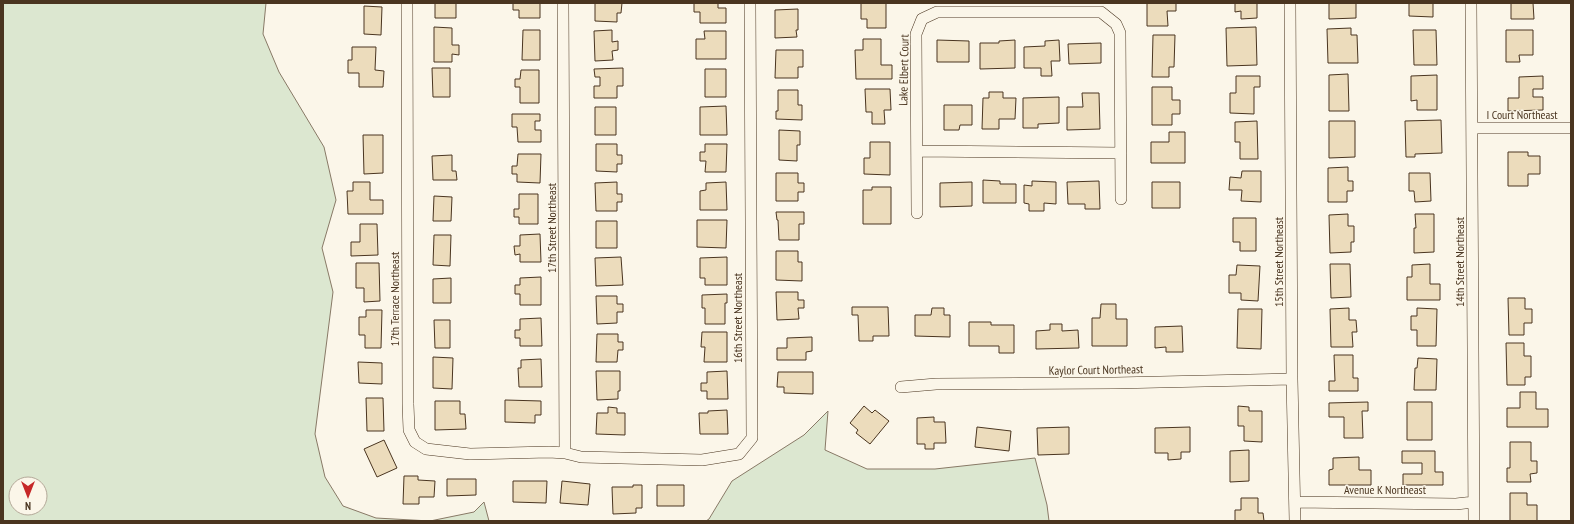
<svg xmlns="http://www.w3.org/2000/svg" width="1574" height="524" viewBox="0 0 1574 524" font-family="'PT Sans Narrow',sans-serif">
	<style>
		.green { fill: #dce7d0; stroke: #887966; fill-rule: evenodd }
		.building { fill: #ecdcbc; stroke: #4a3520 }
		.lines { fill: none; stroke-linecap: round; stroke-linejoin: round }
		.street-casing { stroke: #4a3520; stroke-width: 12 }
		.street { stroke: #fbf6e9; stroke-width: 11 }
		.labels { text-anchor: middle; stroke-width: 3; stroke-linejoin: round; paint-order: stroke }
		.street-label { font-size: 12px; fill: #4a3520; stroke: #fbf6e9 }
	</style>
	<rect width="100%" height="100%" fill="#fbf6e9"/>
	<path class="green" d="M3 3H266L263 34 279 72 324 147 336 200 322 248 333 292 315 434 325 477 343 506 376 518 430 521 474 512 484 502 489 521H3ZM16 484H40V508H16Z
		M828 411 825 450 867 469H935L1035 458 1047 505 1049 521H706L709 519 732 481 804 435Z"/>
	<path class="building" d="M435 3H456V18H435Z
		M513 3H540V18H519V10H513Z
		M595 3H622L621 13H617V22L595 21Z
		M694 3H718V8H726V23H700V12H694Z
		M861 3H886V28H867V19H861Z
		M1147 3H1176V11H1167L1168 26H1147Z
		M1235 3H1257V18L1241 19V11L1235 12Z
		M1329 3H1356V18L1329 19Z
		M1409 3H1433V17L1409 16Z
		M1511 3H1533L1534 19H1511Z
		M364 6 382 7 381 35 364 34Z
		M798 9V30H796L797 37 775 38V10Z
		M434 27 452 28V45H459V55L452 54V62H434Z
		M1256 27 1257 65 1227 66 1226 28Z
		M1351 28V35H1357L1358 63H1328L1327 29Z
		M523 30H540V60H522Z
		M612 30V42L618 41V50L612 51 613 60 595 61 594 31Z
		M1413 30H1436L1437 65H1414Z
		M1506 30H1533V55H1519L1520 62H1506Z
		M704 31H726V59H696V39H705Z
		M1153 35H1175L1174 67H1169V77H1152Z
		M863 39H881V65H892V79H856L855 50H863Z
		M937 40 969 41V62H937Z
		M1015 40V68L980 69V43H999V41Z
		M1059 40 1060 61H1051L1052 76H1041V68H1024V47L1045 46V41Z
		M1101 43V63L1069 64 1068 44Z
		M352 47H376L375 70 384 71 383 87H359V73H348V60H352Z
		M776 50H803V67H798V78H775Z
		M432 68H450V97H433Z
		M623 68V86H617V98H594V86H600V77H595L594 69Z
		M705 69H726V97H705Z
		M521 70H539V103H520V87H515V79H520Z
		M1348 74 1349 111H1329V75Z
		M1437 75V110H1417V100L1411 101V76Z
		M1236 76H1260V87H1254V114L1230 113V93H1236Z
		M1543 76V89H1533V97H1543V110L1508 111V98H1519V77Z
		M1152 87H1172V100H1180V114H1172V125H1152Z
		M865 89H890L891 110H884L885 124H872V112H866Z
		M778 90H798V105H802V120L776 119V111H778Z
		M989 92H1003V98H1016L1015 119H999V129H982L983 98H989Z
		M1082 93H1099L1100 129 1067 130V107H1083Z
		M1059 97V123L1038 124V128H1023V98Z
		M944 105H972V125H960L959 130H944Z
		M726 106 727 135H700V107Z
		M595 107H616V135H595Z
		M512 114H540V121H535V130H541V142H518L517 127H512Z
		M1441 120 1442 153 1415 154V157H1406L1405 121Z
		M1257 121 1258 159H1240V142H1235V122Z
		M1329 121H1355V157L1329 158Z
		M779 130 800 131V145H797V161L779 160Z
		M1169 132H1185V163H1151V142H1169Z
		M363 135H383V173L364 174Z
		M870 142H890V175L864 174V158H870Z
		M596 144H617V155H622V164H617V172L596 171Z
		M705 144H727L726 172H705L706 161H700V152H705Z
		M1508 152H1528V156H1540V174H1528V186H1508Z
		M518 154H541L540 183 517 182V174H512V166H517Z
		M452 155V171H456L457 180H433L432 156Z
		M1348 167V181H1353V191H1347V202H1328V168Z
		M1242 171H1261V202L1241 201 1242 190H1229L1230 177 1241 178Z
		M776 173H798V183H804V192H798V201H776Z
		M1409 173H1430L1431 201 1415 202 1414 191H1409Z
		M983 180 1000 181V184H1016V203H983Z
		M1032 181 1056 182V204L1044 203V211H1029V204L1024 203V185L1032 186Z
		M1099 181 1100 209H1085V204H1068L1067 182Z
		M353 182H370V200H383V214H348L347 191H353Z
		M617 182V194H622V202H617V211H596L595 183Z
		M726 182 727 210H700V191L706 190V183Z
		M972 182V206L940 207V183Z
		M1152 182H1180V208H1152Z
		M872 187H891V224H863V190H872Z
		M519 194H538V224H519V217H514V209H519Z
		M434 196 452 197 451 221H433Z
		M776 212H804V224H799V240H779L778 220H777Z
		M1348 214V226H1354V242H1351V252L1330 253 1329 215Z
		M1415 214H1434V252L1414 253V228H1416Z
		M1233 218H1256V251H1240V242H1233Z
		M697 220H727L726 248 697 247Z
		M596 221H617V248H596Z
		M360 224H377L378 255 351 256V242H360Z
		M540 234 541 262H520V254L515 255 514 246H520V235Z
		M434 235H451L450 266 433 265Z
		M776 251H798V262H802V281L776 280Z
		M621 257 623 285 596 286 595 258Z
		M727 257V285H705V278H700V258Z
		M356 263H379L380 301 364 302V288H356Z
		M1330 264H1350L1351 297 1331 298Z
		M1430 264V284H1440V300H1407V277H1412V265Z
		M1237 265 1260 266 1258 301 1241 300V293H1229V275H1236Z
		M541 277V305H520V294H515V285H520V278Z
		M451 278V303H433V279Z
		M776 292H798V300H804V308H798L799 319 777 320Z
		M727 294V303H725V324H705V308H702V295Z
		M596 296H617V304H623V312H617V323L597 324Z
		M1508 298H1525V309H1532V323H1524V335H1509Z
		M1101 304H1116V319H1127V346H1092V318H1100Z
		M852 307H888L889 336H873V341H859L858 315H852Z
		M932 308H944V315H950V337L915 336V315H931Z
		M1349 308V320H1356L1357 332H1352L1353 347H1331L1330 309Z
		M1417 308 1437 309 1436 346H1417V330H1411V316H1417Z
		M1238 309H1262L1261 349 1237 348Z
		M366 310H382L381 348H365V335H359V317H366Z
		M541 318 542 346H520V338H515V330H520V319Z
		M434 320H450V348H435Z
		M969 322H991V325H1014V353H999V346H969Z
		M1050 324H1062V331L1078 330 1079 348 1036 349V331L1050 330Z
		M1182 326 1183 352H1166V347L1155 348V327Z
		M702 332H727V362H704L705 347H701Z
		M597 334H618V342H623V350H618L617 362H596Z
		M812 337V351L806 352V360H777V348H787V338Z
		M1506 343H1524V356H1531V377H1525V385H1507Z
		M1334 355H1353V378H1358V391H1329V381H1335Z
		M433 357 453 358 452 389 433 388Z
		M1418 358 1437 359 1436 390H1414L1415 368H1417Z
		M541 359 542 387H519L518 368H521V360Z
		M358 362 382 363V384L359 383Z
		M596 371H620V391H618V399L597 400Z
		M727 371 728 399H707V391H701V383H707V372Z
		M778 372H813V394L784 393V387H777Z
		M1520 392H1536V409H1548V427H1507V408H1520Z
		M366 398H383L384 431H367Z
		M505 400 541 401V415H535V423L505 422Z
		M435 401H460V414H465L466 429 435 430Z
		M1368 402V411H1362L1363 438H1344V417H1329V403Z
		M1407 402H1432V440H1407Z
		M864 406 872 413 875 410 889 421 870 444 856 433 858 430 850 423Z
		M1238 406 1249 407V411H1262V442L1244 441V426H1238Z
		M608 407 617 408V413H625V435L596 434 597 413H608Z
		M727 410 728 434H700L699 413H708V411Z
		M934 417V422H945L946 443H934V449H925V444H917V418Z
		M977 427 1011 431 1009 451 975 447Z
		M1069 427V454L1038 455 1037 428Z
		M1190 427V452H1181V459L1168 460V453H1155V428Z
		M384 440 397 468 377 477 364 449Z
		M1510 442H1531V461H1537V473L1530 474 1531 482H1507V468H1510Z
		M1249 450V481L1230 482V451Z
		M1402 451H1435V472H1443V485H1403V474H1422V463H1402Z
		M1359 457V470H1371V485H1329V470L1333 469V458Z
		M404 476H418V480L435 481 434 497H419V504H403Z
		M447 479H476V495L447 496Z
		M513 481H547L546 503 513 502Z
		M562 481 590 484 588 505 560 503Z
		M633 485H642V508H636V513L613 514 612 487H633Z
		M657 485H684V506H657Z
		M1510 493H1527V505H1537V521H1510Z
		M1241 498H1258V513H1263L1264 521H1235V510H1241Z"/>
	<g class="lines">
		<g class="street-casing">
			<path id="street" d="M407 3 408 404 409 430 415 442 426 449 470 454 549 452 565 453 581 457 702 460 739 454 752 438 750 3
				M563 3 565 453
				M1290 3 1292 379 1295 521
				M1471 3 1474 521
				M1472 128H1571
				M918 151 1121 153
				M917 213 916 34 922 19 937 12H1101L1116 24 1120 33 1121 199
				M901 387 936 384 1115 383 1292 379
				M1295 502 1456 504 1474 502"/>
		</g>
		<use href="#street" class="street"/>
	</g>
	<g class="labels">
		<g class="street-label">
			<text transform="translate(904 70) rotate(-89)" y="4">Lake Elbert Court</text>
			<text x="1522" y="119">I Court Northeast</text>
			<text transform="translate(552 228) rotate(-90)" y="4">17th Street Northeast</text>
			<text transform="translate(1279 262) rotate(-90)" y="4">15th Street Northeast</text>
			<text transform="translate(1460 262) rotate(-90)" y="4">14th Street Northeast</text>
			<text transform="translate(395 299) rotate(-90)" y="4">17th Terrace Northeast</text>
			<text transform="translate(738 318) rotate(-90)" y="4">16th Street Northeast</text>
			<text transform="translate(1096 370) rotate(-1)" y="4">Kaylor Court Northeast</text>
			<text x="1385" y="494">Avenue K Northeast</text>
		</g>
	</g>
	<rect width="1574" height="524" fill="none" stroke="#4a3520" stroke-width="8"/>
	<g transform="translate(28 496) rotate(180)"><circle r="19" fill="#fbf6e9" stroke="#b4a999"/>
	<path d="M0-3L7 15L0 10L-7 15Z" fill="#c62828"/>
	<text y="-6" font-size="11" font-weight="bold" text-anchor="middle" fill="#4a3520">N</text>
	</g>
</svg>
